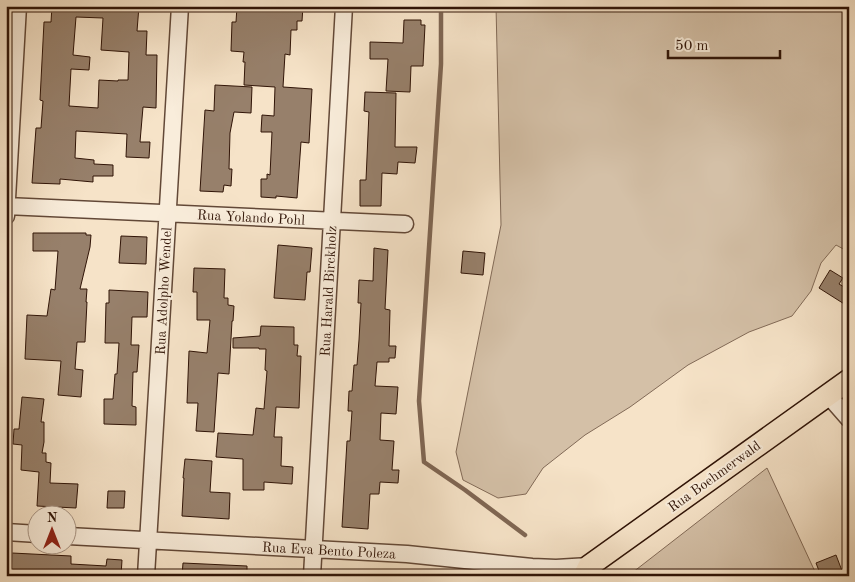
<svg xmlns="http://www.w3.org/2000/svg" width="855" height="582" viewBox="0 0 855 582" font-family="'Old Standard TT',serif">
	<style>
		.green { fill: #d4c0a7; stroke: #826a57 }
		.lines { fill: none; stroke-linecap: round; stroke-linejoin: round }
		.stream { stroke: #7f6653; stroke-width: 4.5 }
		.building { fill: #97806b; stroke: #301407; fill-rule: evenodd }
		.minor-casing { stroke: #624837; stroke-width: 19 }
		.major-casing { stroke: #301407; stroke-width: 24 }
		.minor { stroke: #f9eddb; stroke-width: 16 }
		.major { stroke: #f6e3c8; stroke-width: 21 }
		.labels { text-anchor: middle; stroke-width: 4; stroke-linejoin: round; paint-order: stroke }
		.street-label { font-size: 14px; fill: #301407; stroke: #f9eddb }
	</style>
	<rect width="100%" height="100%" fill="#f6e3c8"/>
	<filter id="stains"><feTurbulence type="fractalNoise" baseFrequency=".004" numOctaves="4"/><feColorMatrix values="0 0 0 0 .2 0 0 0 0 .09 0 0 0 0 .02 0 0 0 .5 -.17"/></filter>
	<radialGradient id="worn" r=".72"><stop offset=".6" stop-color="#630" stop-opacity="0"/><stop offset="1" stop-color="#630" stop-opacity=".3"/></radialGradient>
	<path class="green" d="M496 6H849V252L836 245 821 263 811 291 792 316 749 332 688 365 630 407 585 435 543 468 526 494 498 498 463 480 456 452 501 225Z
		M767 468 817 576H628Z"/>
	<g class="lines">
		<path class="stream" d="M441 6V64L419 401 424 462 465 490 525 535"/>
	</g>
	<path class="building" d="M52 6H139L137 31H147L146 55H157L156 108 143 107 140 142H150L149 158 126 157 127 134 76 131 75 158 94 160V164L113 165V176H93V182L60 179V184L32 183 36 128H41L43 101 40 100 44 22H51ZM76 17 103 18 101 50 129 52 128 80H118V81L99 80 98 108 69 106 71 69 89 70 90 57 73 55Z
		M237 6 282 9V6H303L302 21H297V30H291L290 55 285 54 283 87 312 89 309 143 301 142 297 198 276 196V198L261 197V179H267V174L270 175 272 132H261L262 115 274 116 275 87 244 85 245 62H243L244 52 231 51 232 22H236Z
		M404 20H421V25H425L423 66H411L410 92 386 91 388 59H370V42L403 43Z
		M215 85 252 87 251 113 234 112 230 133 229 169H232L231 186 224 185 223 192 200 191 205 110 214 111Z
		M365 92 396 93 395 147H417L415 163 398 162 397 174 382 173 381 206H360V180H366L369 112 364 111Z
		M33 233H86V235H91L90 247 80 289H87L86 302H87L85 342H77L75 369 83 370 81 397 58 395 61 361 25 359 27 315 47 316 51 289 55 290 58 251H33Z
		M121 236 147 237 146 264 119 263Z
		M278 245 312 248 310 272H307L305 300 274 298Z
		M374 248 388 250 385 309 390 310 389 346H396L395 358H389V362H377L375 386 398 387 396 414 381 413 380 440 394 441 392 470H399L398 483 380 482 379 494H370L368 529 342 527 347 441H350L352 411H348L349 391H352L354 365H357L359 340 361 303H358L359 280 373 281Z
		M463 251 485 253 483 275 461 273Z
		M194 268 225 269 224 298H228V305L234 306 233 321H232L229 374 218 373 214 432 196 431 198 403H187L189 351 207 353 210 320H197V292H193Z
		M830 270 843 278 839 284 849 290V307L819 288Z
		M109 290 148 292 147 317H132L131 345H139L137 372H133L132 406 136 407V425L104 424V399H113L115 374H117L119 343H105L106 303H109Z
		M261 326 294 327V345H298L297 356H301L299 408 276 407 274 437H282L281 466 293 467 292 484 264 482V490H243V459L216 457 218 433 253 435 256 408 264 409 267 371 265 370 266 349H259V348H233V338L260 336Z
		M22 397 44 399 41 422H44V442L42 453H46V462L51 463 50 483 78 484 76 508 37 506 39 472 21 470 22 445 13 444 14 429H19Z
		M185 459 212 461 210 492 230 493 229 519 182 516 184 478H183Z
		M108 491H125L124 508H107Z
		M12 553 71 556V564L106 566 107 559 122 560 121 576H11Z
		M836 555 844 576H821L816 563Z
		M183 563 247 566V576H182Z"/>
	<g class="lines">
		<g class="minor-casing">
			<path id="minor" d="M6 206 405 224
				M6 216 18 6
				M828 395 849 419
				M6 532 38 534
				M68 536 407 554 532 567 556 568 589 566
				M146 576 180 6
				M312 576 344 6"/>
		</g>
		<g class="major-casing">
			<path id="major" d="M584 576 589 566 849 380"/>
		</g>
		<use href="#minor" class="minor"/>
		<use href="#major" class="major"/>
	</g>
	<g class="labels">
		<g class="street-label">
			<text transform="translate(251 217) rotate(3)" y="5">Rua Yolando Pohl</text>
			<text transform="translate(163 291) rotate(-87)" y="5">Rua Adolpho Wendel</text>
			<text transform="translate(328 291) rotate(-87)" y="5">Rua Harald Birckholz</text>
			<text transform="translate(714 476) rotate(-36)" y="5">Rua Boehmerwald</text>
			<text transform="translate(329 550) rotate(3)" y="5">Rua Eva Bento Poleza</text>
		</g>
	</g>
	<rect width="855" height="582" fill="none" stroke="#f6e3c8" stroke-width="25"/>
	<rect x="8" y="8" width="840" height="567" fill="none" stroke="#301407" stroke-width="2.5"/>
	<rect x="12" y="12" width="830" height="557" fill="none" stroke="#301407"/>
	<g transform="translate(52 530)"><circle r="24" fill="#f9eddb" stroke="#a99686"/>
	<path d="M0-4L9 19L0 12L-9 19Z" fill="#8f2418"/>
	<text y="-8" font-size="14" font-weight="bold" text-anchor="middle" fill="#301407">N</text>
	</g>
	<path d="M668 50v8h112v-8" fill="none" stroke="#301407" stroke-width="2.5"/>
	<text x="675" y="50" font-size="15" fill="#301407" stroke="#f9eddb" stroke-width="4" paint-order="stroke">50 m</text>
	<rect width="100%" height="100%" filter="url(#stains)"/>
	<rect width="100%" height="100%" fill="url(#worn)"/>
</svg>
